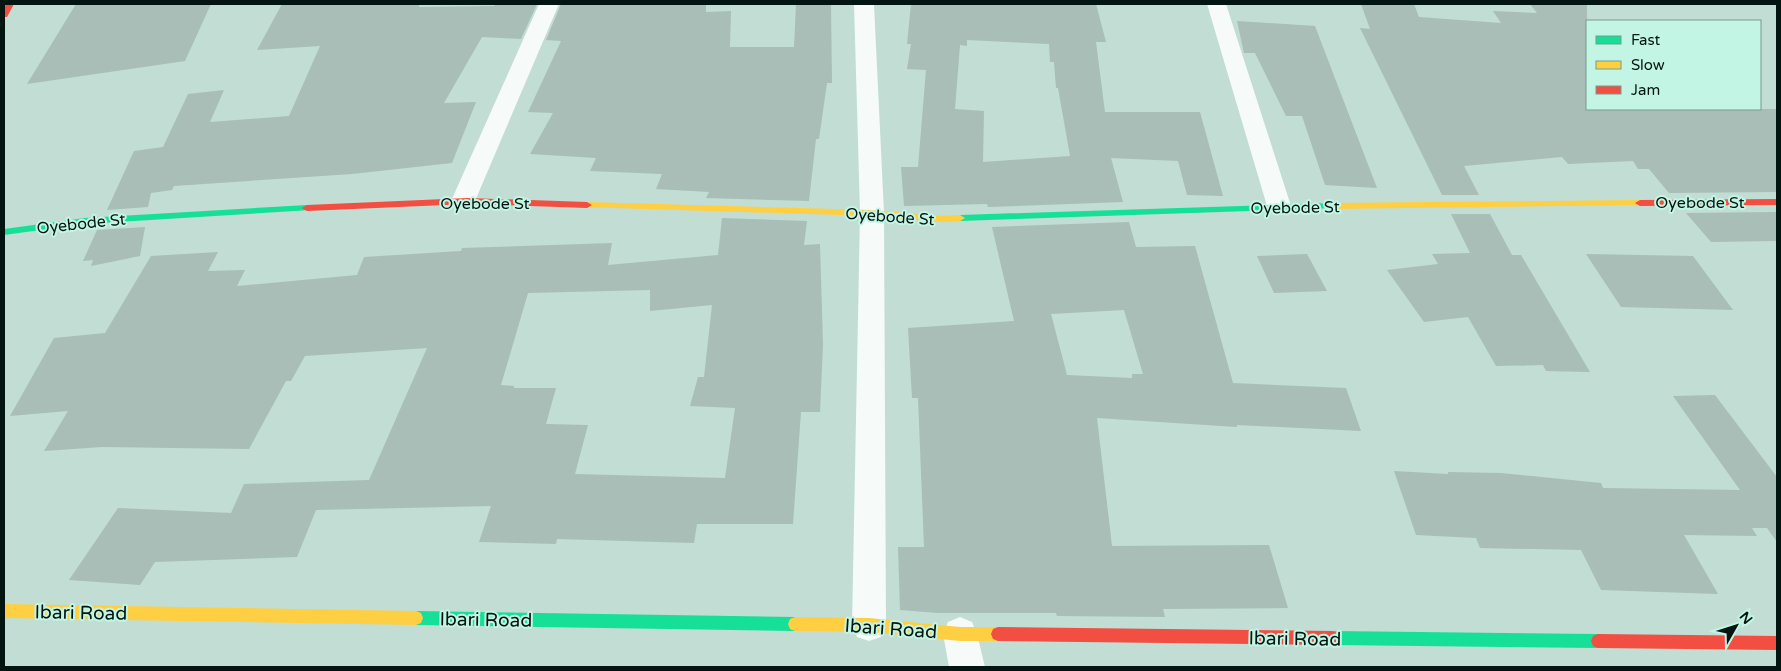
<svg xmlns="http://www.w3.org/2000/svg" width="1781" height="671" viewBox="0 0 1781 671" font-family="'Varela Round',sans-serif">
	<style>
		.building { fill: #a8beb6; fill-rule: evenodd }
		.lines { fill: none; stroke-linecap: round; stroke-linejoin: round }
		.street { fill: #f6faf9; fill-rule: evenodd }
		.fast { fill: #16e098; fill-rule: evenodd }
		.slow { fill: #ffcf43; fill-rule: evenodd }
		.jam { fill: #f24e42; fill-rule: evenodd }
		.labels { text-anchor: middle; stroke-width: 4; stroke-linejoin: round; paint-order: stroke }
		.street-label { font-size: 16px; fill: #031510; stroke: #c3f5e4 }
		.near-street-label { font-size: 19px; fill: #031510; stroke: #c3f5e4 }
	</style>
	<rect width="100%" height="100%" fill="#c1ddd4"/>
	<path class="building" d="M76 4H211L185 61 27 84Z
		M282 4H419V7L494 6 496 4H537L521 39 482 37 444 103 476 102 452 163 352 174 174 186 172 190 151 193 148 207 107 210 134 151 163 147 188 94 224 90 210 122 289 116 320 46 257 50Z
		M561 4H706V12L731 11 730 47H794L796 4H831L832 83H827L819 139H816L809 201 706 198 709 192 656 189 662 174 590 171 596 158 530 154 553 113 528 112 561 41 546 40Z
		M911 4H1096L1106 42H1096L1105 112H1200L1223 196 1187 195 1178 161 1111 158 1123 202 988 207 987 204 904 206 901 167H918L926 70 907 69 911 44H907ZM967 40 1049 44 1050 62H1054L1056 88H1058L1070 156 983 162 984 111 955 109 960 45 967 46Z
		M1361 4H1414L1419 17 1501 23 1493 11 1537 13 1530 4H1587V109H1777V192L1669 193 1649 169H1638L1633 161 1568 164 1562 157 1464 166 1479 195H1442L1360 28 1370 29Z
		M1237 21 1315 26 1377 188 1325 185 1302 116H1286L1255 53H1244Z
		M1777 212V241L1711 242 1686 213Z
		M1451 214H1490L1512 255H1521L1590 372 1546 371 1543 365 1496 366 1468 317 1424 322 1387 270 1438 264 1432 254 1470 253Z
		M722 218 807 221 804 245 820 244 823 345 820 412H801L793 524H697L694 543 557 539 556 544 479 542 491 506 316 510 297 557 155 562 140 585 69 580 118 508 231 513 244 484 369 480 427 348 305 356 291 381H286L249 449 102 447 44 451 68 411 10 416 54 338 105 333 151 256 218 252 208 271 245 270 237 286 357 275 364 257 461 251 462 248 612 243 608 265 718 255ZM650 290V311L712 305 704 377H698L690 406 735 408 725 478 575 474 588 425 546 424 556 388H514V386L501 385 528 293Z
		M1129 222 1136 247 1195 246 1233 383 1346 388 1361 431 1237 425V427L1097 418 1112 546 1269 545 1288 608 1163 609 1165 617 1057 616 1056 613H938L900 610 898 547H924L918 398H912L908 328 1014 321 992 227ZM1124 310 1143 374H1132V378L1067 375 1051 314Z
		M145 227 140 256 91 266 93 260 83 261 97 230Z
		M1307 254 1327 291 1274 293 1257 256Z
		M1586 254 1693 256 1733 310 1621 307Z
		M1715 395 1777 477V542L1767 528H1752L1757 536 1684 535 1718 594 1601 590 1581 550 1480 548 1476 538 1416 535 1394 471 1448 474V472L1501 473 1601 483 1603 488 1740 490 1673 396Z"/>
	<g class="lines">
		<path class="street" d="M539 4H559L475 201 472 207 463 209 454 207 451 201Z
			M854 4H874L884 213 886 625 881 637 869 641 857 637 852 625 860 213Z
			M1207 4H1226L1291 206 1288 212 1279 214 1270 212 1267 206Z
			M960 617 972 622 977 634 985 667H949L943 634 948 622Z"/>
		<path class="fast" d="M1331 203 1336 206 1335 208 960 221 955 218 960 215Z
			M307 205 311 206 312 208 311 210 85 224 4 235V229L85 218Z
			M416 611 795 617 800 619 802 624 800 629 795 631 416 625 411 623 409 618 411 613Z
			M1332 631 1598 634 1603 636 1605 641 1603 646 1598 648 1332 645 1327 643 1325 638 1327 633Z"/>
		<path class="slow" d="M1640 200 1643 201 1645 203 1643 205 1331 209 1326 206 1331 203Z
			M587 202 872 210 942 216 960 215 965 218 960 221 942 222 872 216 583 207 582 205Z
			M4 604 416 611 421 613 423 618 421 623 416 625 4 618Z
			M795 617 869 618 960 627H998L1003 629 1005 634 1003 639 998 641H960L869 632 795 631 790 629 788 624 790 619Z"/>
		<path class="jam" d="M6 4H14L7 17H4V8Z
			M468 198 587 202 592 205 587 208 468 204 307 211 302 208 307 205Z
			M1777 199V205L1640 206 1635 203 1640 200Z
			M998 627 1332 631 1337 633 1339 638 1337 643 1332 645 998 641 993 639 991 634 993 629Z
			M1598 634 1777 636V650L1598 648 1593 646 1591 641 1593 636Z"/>
	</g>
	<g class="labels">
		<g class="street-label">
			<text x="1700" y="208">Oyebode St</text>
			<text x="485" y="209">Oyebode St</text>
			<text transform="translate(1295 207) rotate(-1)" y="6">Oyebode St</text>
			<text transform="translate(890 216) rotate(4)" y="6">Oyebode St</text>
			<text transform="translate(81 223) rotate(-6)" y="6">Oyebode St</text>
		</g>
		<g class="near-street-label">
			<text transform="translate(81 612) rotate(1)" y="7">Ibari Road</text>
			<text transform="translate(486 619) rotate(1)" y="7">Ibari Road</text>
			<text transform="translate(891 628) rotate(4)" y="7">Ibari Road</text>
			<text transform="translate(1295 638) rotate(1)" y="7">Ibari Road</text>
		</g>
	</g>
	<rect width="1781" height="671" fill="none" stroke="#031510" stroke-width="10"/>
	<rect x="1586" y="20" width="175" height="90" fill="#c3f5e4" stroke="#769b8f"/>
	<rect x="1596" y="36" width="25" height="8" fill="#16e098" stroke="#769b8f"/>
	<text x="1631" y="45" font-size="15" fill="#031510">Fast</text>
	<rect x="1596" y="61" width="25" height="8" fill="#ffcf43" stroke="#769b8f"/>
	<text x="1631" y="70" font-size="15" fill="#031510">Slow</text>
	<rect x="1596" y="86" width="25" height="8" fill="#f24e42" stroke="#769b8f"/>
	<text x="1631" y="95" font-size="15" fill="#031510">Jam</text>
	<g transform="translate(1736 626) rotate(51)" stroke="#c3f5e4" stroke-width="4" paint-order="stroke">
	<path d="M0-4L9 19L0 12L-9 19Z" fill="#031510"/>
	<text y="-8" font-size="14" font-weight="bold" text-anchor="middle" fill="#031510">N</text>
	</g>
</svg>
